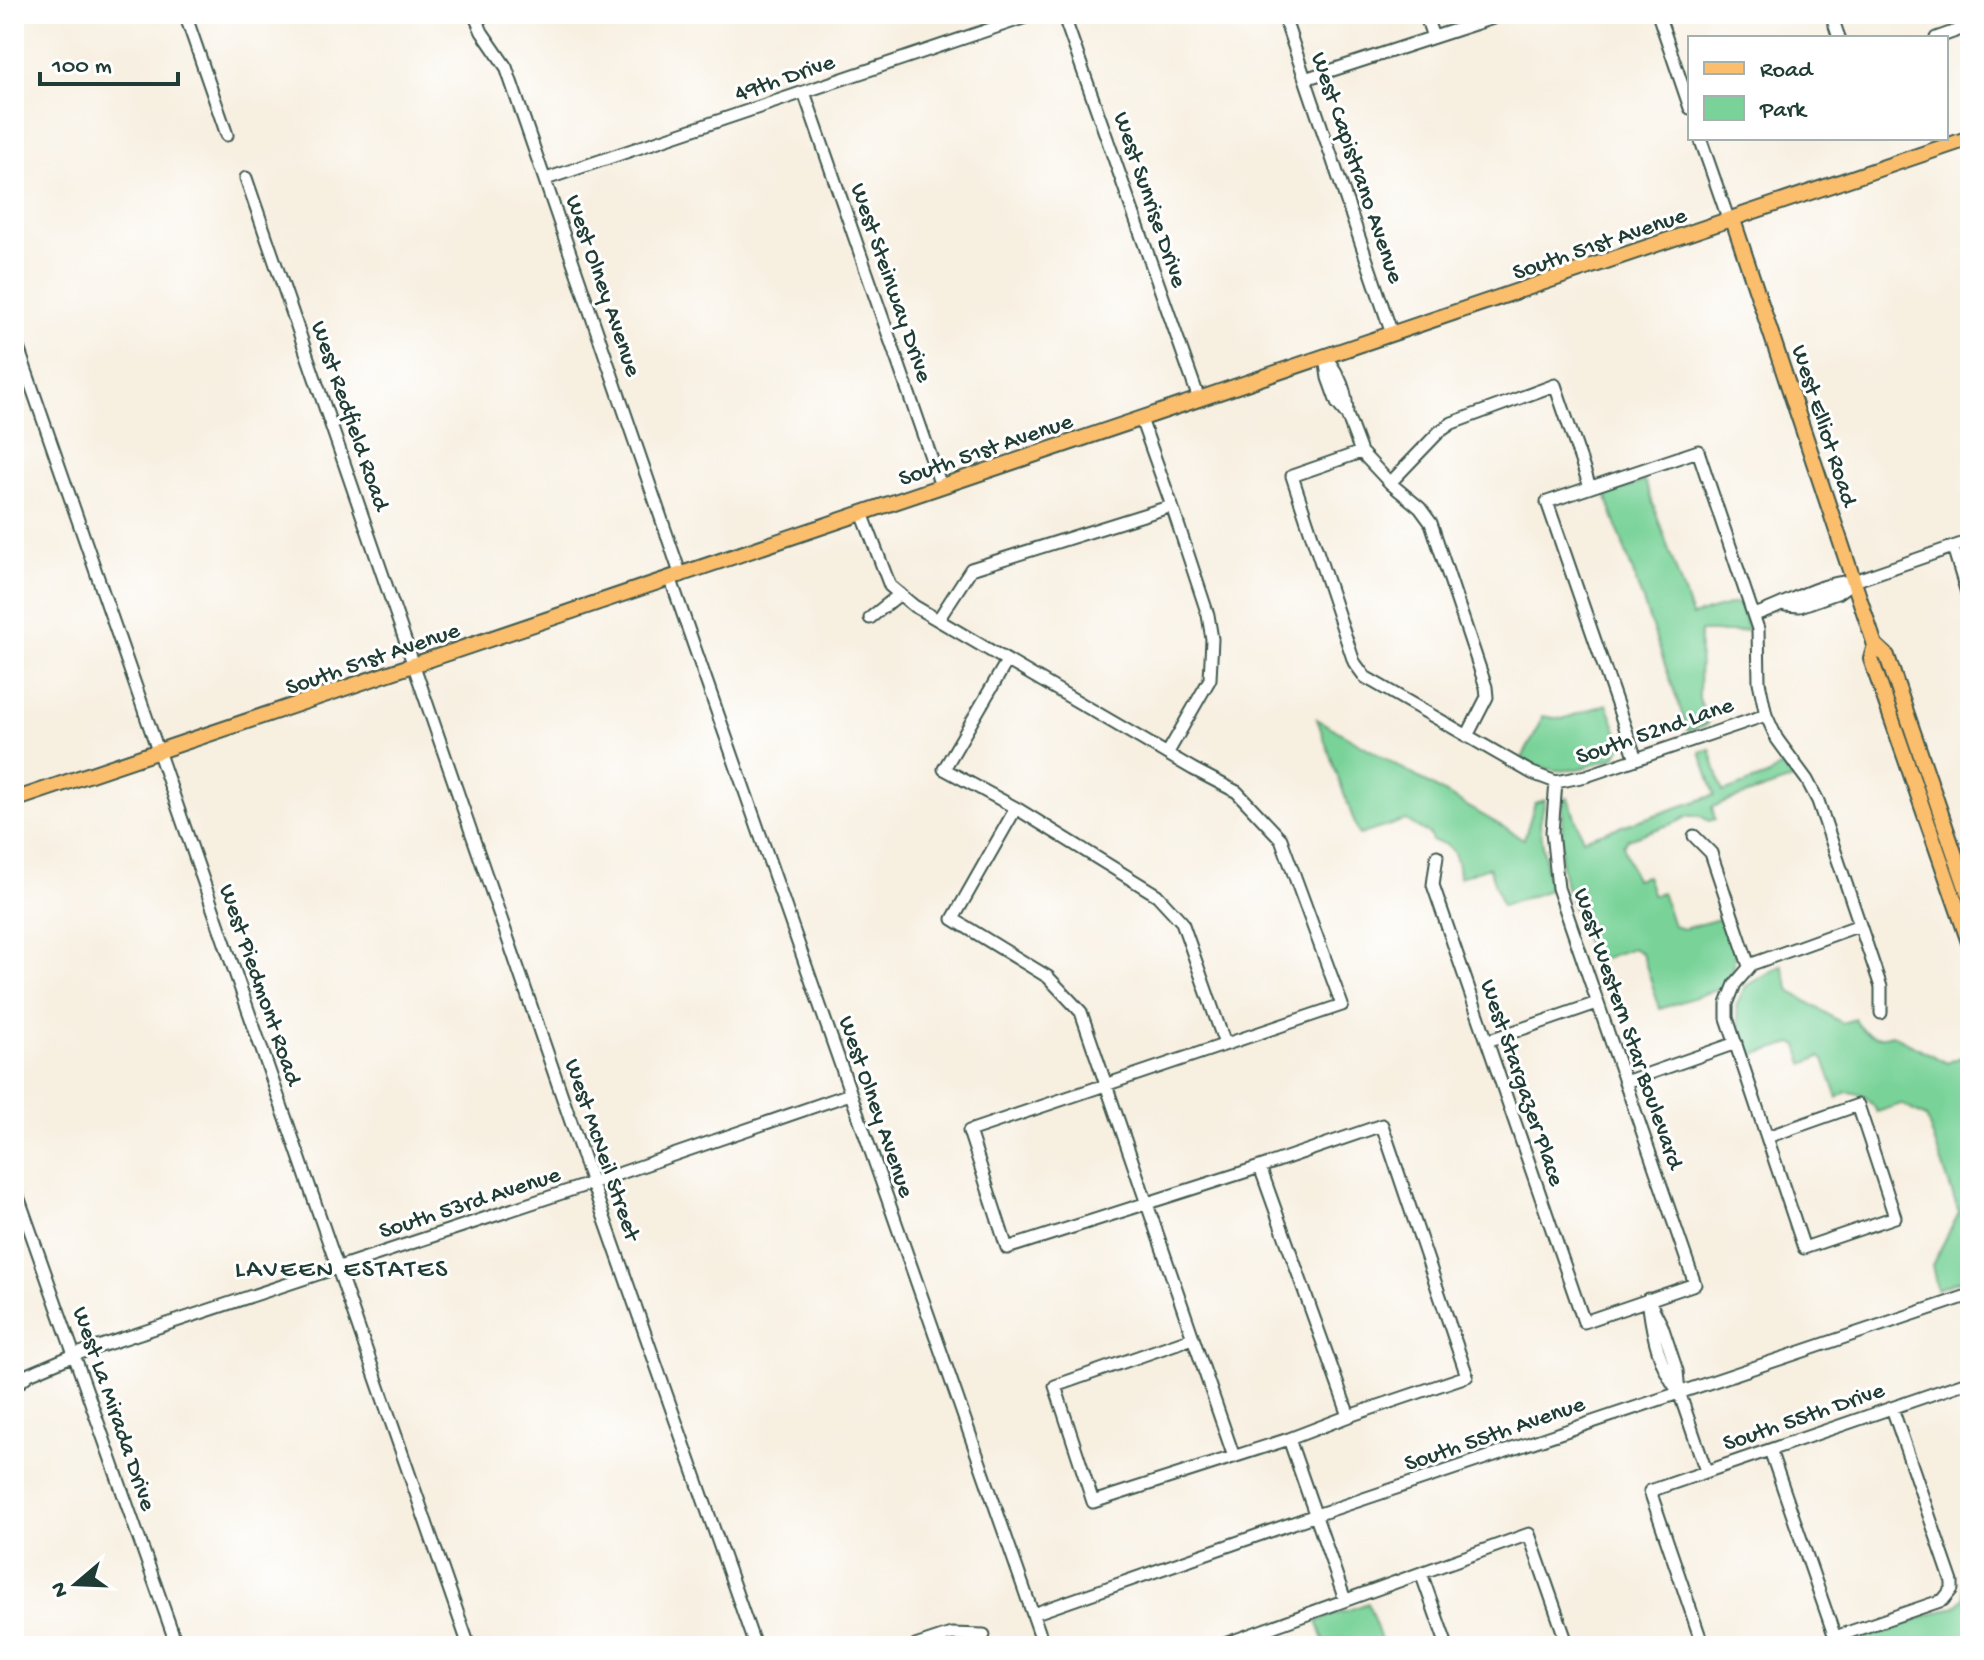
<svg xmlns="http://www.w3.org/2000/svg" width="1984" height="1660" viewBox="0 0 1984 1660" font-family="'Gochi Hand',sans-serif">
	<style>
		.green { fill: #79d399; stroke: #4c8866; stroke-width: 2 }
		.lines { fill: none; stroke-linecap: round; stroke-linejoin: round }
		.minor-casing { stroke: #3f584e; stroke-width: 15 }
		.major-casing { stroke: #3f584e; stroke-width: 18 }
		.minor { stroke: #fff; stroke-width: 11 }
		.major { stroke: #fabe6d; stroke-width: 14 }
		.labels { text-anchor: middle; stroke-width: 6; stroke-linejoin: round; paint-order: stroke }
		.street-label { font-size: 24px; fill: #1f3d34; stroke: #fff }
		.neighbourhood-label { font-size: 26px; letter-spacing: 2px; fill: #1f3d34; stroke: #fff }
	</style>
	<rect width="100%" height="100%" fill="#fff"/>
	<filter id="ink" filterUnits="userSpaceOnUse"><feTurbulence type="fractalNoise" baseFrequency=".0125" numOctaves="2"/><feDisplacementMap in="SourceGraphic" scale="16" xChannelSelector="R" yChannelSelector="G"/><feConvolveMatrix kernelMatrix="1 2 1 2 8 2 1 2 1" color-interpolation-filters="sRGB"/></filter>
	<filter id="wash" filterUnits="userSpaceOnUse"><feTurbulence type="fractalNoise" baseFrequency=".006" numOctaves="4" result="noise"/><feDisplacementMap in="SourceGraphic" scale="32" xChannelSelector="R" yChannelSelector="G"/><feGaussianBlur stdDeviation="1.8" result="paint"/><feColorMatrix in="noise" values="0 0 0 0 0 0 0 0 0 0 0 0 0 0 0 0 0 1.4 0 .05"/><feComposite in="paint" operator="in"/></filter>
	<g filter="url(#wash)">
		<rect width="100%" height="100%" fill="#f7efe0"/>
		<path class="green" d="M1645 481 1692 616 1735 603 1741 608 1748 629 1739 632H1700L1699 698 1708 724 1688 731 1606 495Z
			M1607 704 1622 744 1615 757C1579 770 1557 779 1522 758L1539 727 1542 716 1562 719Z
			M1317 719 1524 839 1535 803 1545 800 1540 823 1549 890 1502 906 1489 867 1459 877C1458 857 1454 843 1432 841L1430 835 1406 820 1359 835Z
			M1710 749 1723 792 1767 776 1781 766 1794 779 1712 807 1715 819 1709 821 1700 816H1688L1677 822 1628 839 1623 845 1635 879 1646 876 1653 895 1662 892 1673 926 1683 929 1723 918 1735 951 1733 973 1722 988 1660 1009 1642 953 1632 948 1593 962 1566 887 1561 861 1563 800 1568 798 1583 839 1715 795 1700 752Z
			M1782 965 1790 991 1842 1023 1855 1019C1863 1035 1875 1040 1892 1034L1947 1063 1970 1053V1277L1937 1289 1932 1265 1959 1213 1926 1117 1901 1104 1877 1112C1870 1098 1862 1093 1846 1092L1838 1098 1824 1060 1820 1057 1804 1064 1798 1046 1792 1043 1753 1055 1742 1038 1736 1006 1746 986Z
			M1970 1577 1968 1646H1853L1855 1641 1956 1606 1964 1597 1963 1579Z
			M1368 1603 1383 1646H1326L1317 1621Z"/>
	</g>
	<g filter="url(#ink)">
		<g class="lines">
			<g class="minor-casing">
				<path id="minor" d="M185 14 227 135
					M474 14 482 32 506 67 681 576
					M1063 14 1199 399
					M1283 14 1392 334
					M1425 14 1433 37
					M1658 14 1690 108
					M1831 14 1839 38
					M1956 14 1961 29
					M1936 38 1970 26
					M1305 79 1505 14
					M804 92 941 486
					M1700 138 1729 221
					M246 178 592 1183 755 1646
					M546 179 1035 14
					M14 336 469 1646
					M1325 357 1328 378 1337 403 1347 415 1361 452 1390 483 1420 508 1431 523 1486 687 1487 697 1467 736
					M1326 358C1340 375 1347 392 1347 415
					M1141 419 1172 506
					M1361 452 1292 476 1354 662 1365 677 1532 773 1556 782 1586 776 1766 715
					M1390 483 1439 432 1452 423 1555 385 1590 487
					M862 513 890 586 914 606 1193 769 1237 792 1281 839 1342 1005 969 1131 1007 1248 1260 1167 1382 1125 1467 1376 1349 1416 1289 1439 1093 1502 1055 1386 1192 1338
					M1953 547 1970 603
					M671 580 1044 1646
					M1785 605 1800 606 1837 593 1854 581 1970 541
					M1754 615C1788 604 1816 583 1854 581
					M870 618 900 594
					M938 620 971 569 1172 506 1208 615 1212 639 1210 679 1167 754
					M1007 661 944 769 1016 808 1157 895 1182 922 1225 1044
					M1636 759 1547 502 1698 451 1758 629 1759 682 1766 715 1777 739 1807 780 1818 801 1881 987V1013
					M1016 808 953 919 1048 977 1081 1012 1234 1457
					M1694 836 1711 853 1749 966
					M1437 856 1433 885 1584 1322 1695 1284 1558 888 1552 832 1556 782
					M1487 1041 1597 1003
					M1625 1082 1736 1043
					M1767 1137 1858 1105 1895 1217 1804 1248 1727 1018V1004L1735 984 1752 964 1860 925
					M1260 1167 1349 1416
					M14 1185 177 1646
					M1648 1299 1662 1326 1677 1371 1679 1392 1706 1471
					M1649 1307C1653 1337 1660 1368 1679 1392
					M14 1387 29 1374 74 1355 592 1183 850 1094
					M1289 1439 1345 1600
					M1770 1450 1838 1646
					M1421 1573 1447 1646
					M1033 1614 1316 1515 1970 1295
					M1261 1631 1266 1646
					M1835 1637 1943 1600 1952 1589V1582L1892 1408
					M915 1646 951 1634 984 1635
					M1219 1646 1529 1534 1568 1646
					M1703 1646 1650 1491 1970 1381"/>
			</g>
			<g class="major-casing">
				<path id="major" d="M1733 220 1875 645 1887 656 1970 899
					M1875 645 1871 659 1970 945
					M14 800 1970 138"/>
			</g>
			<use href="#minor" class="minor"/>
			<use href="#major" class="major"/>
		</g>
	</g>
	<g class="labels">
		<g class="street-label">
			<text transform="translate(784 76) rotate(-19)" y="8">49th Drive</text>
			<text transform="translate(1359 167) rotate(71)" y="8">West Capistrano Avenue</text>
			<text transform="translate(1152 199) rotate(71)" y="8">West Sunrise Drive</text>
			<text transform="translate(1599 242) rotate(-19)" y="8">South 51st Avenue</text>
			<text transform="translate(893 282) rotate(71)" y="8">West Steinway Drive</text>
			<text transform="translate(605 285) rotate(71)" y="8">West Olney Avenue</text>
			<text transform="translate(352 415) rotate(71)" y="8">West Redfield Road</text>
			<text transform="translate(1826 425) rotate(72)" y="8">West Elliot Road</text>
			<text transform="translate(985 448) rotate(-19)" y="8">South 51st Avenue</text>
			<text transform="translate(372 657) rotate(-19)" y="8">South 51st Avenue</text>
			<text transform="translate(1654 729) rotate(-19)" y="8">South 52nd Lane</text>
			<text transform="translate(262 984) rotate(71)" y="8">West Piedmont Road</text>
			<text transform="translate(1630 1028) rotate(71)" y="8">West Western Star Boulevard</text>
			<text transform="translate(1524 1082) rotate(71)" y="8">West Stargazer Place</text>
			<text transform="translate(878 1106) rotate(71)" y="8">West Olney Avenue</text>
			<text transform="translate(604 1149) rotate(71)" y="8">West McNeil Street</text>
			<text transform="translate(469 1201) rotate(-18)" y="8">South 53rd Avenue</text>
			<text transform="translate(116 1408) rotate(71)" y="8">West La Mirada Drive</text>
			<text transform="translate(1803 1415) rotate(-19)" y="8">South 55th Drive</text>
			<text transform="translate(1494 1432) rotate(-19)" y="8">South 55th Avenue</text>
		</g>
		<g class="neighbourhood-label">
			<text x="342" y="1276">LAVEEN ESTATES</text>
		</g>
	</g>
	<rect width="1984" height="1660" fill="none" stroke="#fff" stroke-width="48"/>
	<rect x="1688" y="36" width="260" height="104" fill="#ffffff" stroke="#a5b1ae" stroke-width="2"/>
	<rect x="1704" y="62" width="40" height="12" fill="#fabe6d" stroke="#a5b1ae" stroke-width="2"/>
	<text x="1760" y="76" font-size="24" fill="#1f3d34">Road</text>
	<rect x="1704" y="96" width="40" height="24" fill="#79d399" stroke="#a5b1ae" stroke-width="2"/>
	<text x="1760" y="116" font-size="24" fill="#1f3d34">Park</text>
	<g transform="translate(76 1584) rotate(251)" stroke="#ffffff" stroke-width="6" paint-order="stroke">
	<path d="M0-6L14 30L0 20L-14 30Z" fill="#1f3d34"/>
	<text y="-12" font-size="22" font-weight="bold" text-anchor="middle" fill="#1f3d34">N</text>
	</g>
	<path d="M40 72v12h138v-12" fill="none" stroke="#1f3d34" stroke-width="4"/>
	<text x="52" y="72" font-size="24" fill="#1f3d34" stroke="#ffffff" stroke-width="6" paint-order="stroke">100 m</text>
</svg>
